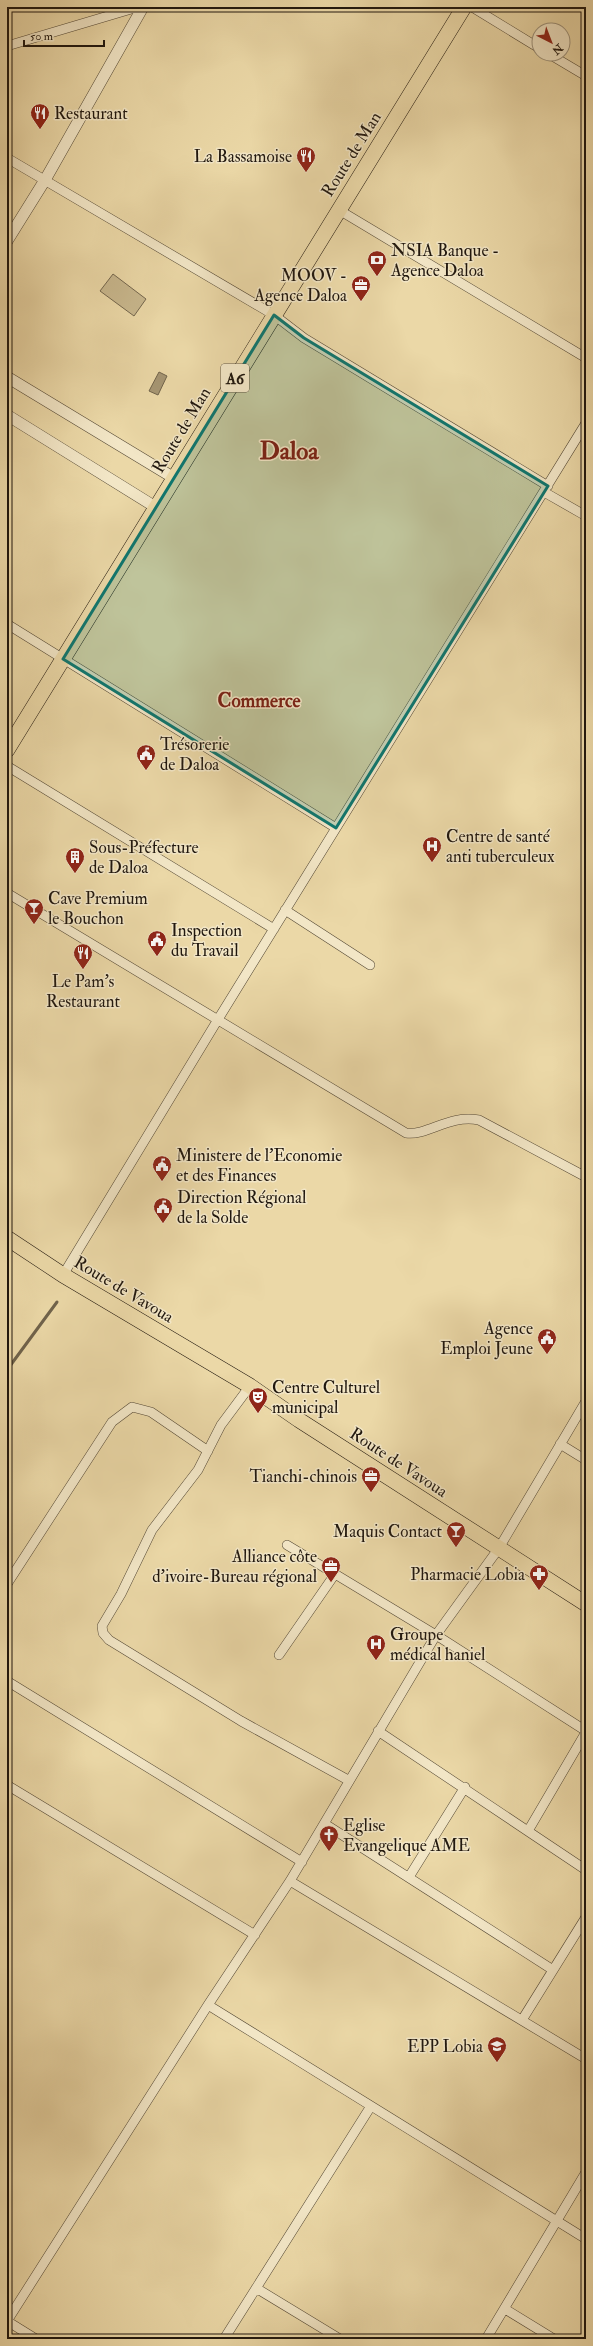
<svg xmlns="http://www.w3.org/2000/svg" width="593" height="2346" viewBox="0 0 593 2346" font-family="'IM FELL Double Pica',serif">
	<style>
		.green { fill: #c8b78d; stroke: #74674e }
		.water { fill: #a69673; stroke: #70634b }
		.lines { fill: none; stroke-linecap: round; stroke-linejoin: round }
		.stream { stroke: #70634b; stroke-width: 3 }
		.minor-casing { stroke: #534734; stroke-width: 10 }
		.tertiary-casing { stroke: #534734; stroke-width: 12 }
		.primary-casing { stroke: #20170e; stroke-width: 16 }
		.trunk-casing { stroke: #20170e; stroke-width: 16 }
		.minor { stroke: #f2e6c6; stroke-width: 9 }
		.tertiary { stroke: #f2e6c6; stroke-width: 11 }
		.primary { stroke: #ebd8a7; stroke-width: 15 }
		.trunk { stroke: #ebd8a7; stroke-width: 15 }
		.marked { fill: #0f766e; fill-opacity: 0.2; stroke: #0f766e; stroke-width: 3; stroke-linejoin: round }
		.labels { text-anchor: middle; stroke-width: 3; stroke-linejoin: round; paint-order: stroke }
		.shield { fill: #f2e6c6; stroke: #5f5545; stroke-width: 1 }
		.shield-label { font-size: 16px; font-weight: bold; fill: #20170e }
		.poi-label { font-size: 17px; fill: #20170e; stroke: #f2e6c6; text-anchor: start }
		.street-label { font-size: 17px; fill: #20170e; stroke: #f2e6c6 }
		.quarter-label { font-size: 19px; font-weight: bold; fill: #7a1f14; stroke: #f2e6c6 }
		.town-label { font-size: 25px; font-weight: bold; fill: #7a1f14; stroke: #f2e6c6 }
	</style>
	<rect width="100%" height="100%" fill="#ebd8a7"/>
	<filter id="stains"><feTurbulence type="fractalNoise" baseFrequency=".005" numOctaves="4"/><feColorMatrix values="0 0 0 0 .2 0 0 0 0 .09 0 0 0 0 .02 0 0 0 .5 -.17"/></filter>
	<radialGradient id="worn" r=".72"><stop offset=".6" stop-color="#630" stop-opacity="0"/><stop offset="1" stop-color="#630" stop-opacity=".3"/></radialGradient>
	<path class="green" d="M113 274 146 299 134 316 100 291Z"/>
	<path class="water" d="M159 372 167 376 158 395 149 391Z"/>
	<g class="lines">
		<path class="stream" d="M7 1370 57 1302"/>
		<g class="minor-casing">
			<path id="minor" d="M472 7 539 48
				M7 46 138 7
				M549 54 586 76
				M7 158 274 315 304 338 548 486
				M339 210 586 358
				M544 492 586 516
				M7 624 336 828
				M7 766 274 929
				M7 893 406 1133C428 1136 449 1114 479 1120L586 1177
				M285 910 370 965
				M63 1275 217 1021 586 423
				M250 1386 221 1425 198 1470 152 1530 121 1594 102 1626 103 1633 109 1640 241 1721 348 1780
				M560 1444 586 1460
				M287 1545 436 1635 586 1731
				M7 1584 112 1422 132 1407 151 1412 208 1451
				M279 1655 335 1574
				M7 1681 302 1862
				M378 1731 586 1870
				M7 1785 255 1935
				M325 1824 553 1970
				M528 1831 586 1732
				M409 1877 465 1787
				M290 1881 586 2059
				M208 2005 586 2239
				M522 2020 586 1917
				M256 2288 340 2339
				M505 2309 554 2339
				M7 2321 208 2005 290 1881 436 1635 499 1548 586 1401
				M7 2321 36 2339
				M224 2339 371 2106
				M486 2339 586 2172"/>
		</g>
		<g class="tertiary-casing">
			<path id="tertiary" d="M7 241 45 180 143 7
				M7 377 174 478
				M7 415 157 508"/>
		</g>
		<g class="primary-casing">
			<path id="primary" d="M7 1238 63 1275 250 1386 299 1420 586 1604"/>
		</g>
		<g class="trunk-casing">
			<path id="trunk" d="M7 750 464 7"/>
		</g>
		<use href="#minor" class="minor"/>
		<use href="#tertiary" class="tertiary"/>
		<use href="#primary" class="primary"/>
		<use href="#trunk" class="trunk"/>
	</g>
	<path class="marked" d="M274 315 304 338 548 486 336 828 63 659Z"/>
	<defs>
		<g id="restaurant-pin" transform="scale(1)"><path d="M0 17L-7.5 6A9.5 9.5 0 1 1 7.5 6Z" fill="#8f2418" stroke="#f2e6c6"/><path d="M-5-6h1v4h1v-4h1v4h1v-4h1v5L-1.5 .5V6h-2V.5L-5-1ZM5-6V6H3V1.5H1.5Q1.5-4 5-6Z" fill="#fff"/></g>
		<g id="bank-pin" transform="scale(1)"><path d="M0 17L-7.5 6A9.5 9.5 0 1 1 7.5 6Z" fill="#8f2418" stroke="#f2e6c6"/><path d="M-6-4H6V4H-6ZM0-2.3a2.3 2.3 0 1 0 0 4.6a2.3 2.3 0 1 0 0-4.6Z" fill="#fff"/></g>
		<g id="office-pin" transform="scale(1)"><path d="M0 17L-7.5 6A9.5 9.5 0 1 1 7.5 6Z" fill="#8f2418" stroke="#f2e6c6"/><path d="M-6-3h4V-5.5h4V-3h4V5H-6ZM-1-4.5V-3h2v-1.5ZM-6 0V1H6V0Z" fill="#fff"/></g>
		<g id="civic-pin" transform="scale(1)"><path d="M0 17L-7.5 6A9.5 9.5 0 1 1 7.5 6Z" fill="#8f2418" stroke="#f2e6c6"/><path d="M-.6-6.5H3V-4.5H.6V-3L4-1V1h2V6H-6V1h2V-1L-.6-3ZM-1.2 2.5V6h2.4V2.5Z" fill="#fff"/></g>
		<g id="hospital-pin" transform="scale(1)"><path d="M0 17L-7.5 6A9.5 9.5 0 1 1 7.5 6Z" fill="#8f2418" stroke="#f2e6c6"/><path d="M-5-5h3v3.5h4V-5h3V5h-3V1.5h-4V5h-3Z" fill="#fff"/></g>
		<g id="building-pin" transform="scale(1)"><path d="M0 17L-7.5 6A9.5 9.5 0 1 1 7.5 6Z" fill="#8f2418" stroke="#f2e6c6"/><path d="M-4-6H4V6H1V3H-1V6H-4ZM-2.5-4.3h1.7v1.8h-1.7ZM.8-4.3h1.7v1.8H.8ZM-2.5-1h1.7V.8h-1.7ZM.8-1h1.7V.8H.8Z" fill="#fff"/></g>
		<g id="bar-pin" transform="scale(1)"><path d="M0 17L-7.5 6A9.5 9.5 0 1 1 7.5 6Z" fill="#8f2418" stroke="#f2e6c6"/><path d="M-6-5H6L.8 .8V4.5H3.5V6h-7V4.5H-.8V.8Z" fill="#fff"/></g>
		<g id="theatre-pin" transform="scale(1)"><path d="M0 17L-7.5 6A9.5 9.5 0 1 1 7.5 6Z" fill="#8f2418" stroke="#f2e6c6"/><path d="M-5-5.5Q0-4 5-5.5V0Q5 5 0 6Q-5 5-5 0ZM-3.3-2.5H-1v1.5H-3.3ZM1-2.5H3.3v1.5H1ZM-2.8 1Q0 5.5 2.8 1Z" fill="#fff"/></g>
		<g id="pharmacy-pin" transform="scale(1)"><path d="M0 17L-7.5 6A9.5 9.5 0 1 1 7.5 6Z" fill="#8f2418" stroke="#f2e6c6"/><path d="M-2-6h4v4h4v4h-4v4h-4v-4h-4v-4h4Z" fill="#fff"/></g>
		<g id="church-pin" transform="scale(1)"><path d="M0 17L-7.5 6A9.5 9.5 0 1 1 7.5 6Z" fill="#8f2418" stroke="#f2e6c6"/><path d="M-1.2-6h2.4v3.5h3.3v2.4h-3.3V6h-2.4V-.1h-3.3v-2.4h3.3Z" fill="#fff"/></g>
		<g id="school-pin" transform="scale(1)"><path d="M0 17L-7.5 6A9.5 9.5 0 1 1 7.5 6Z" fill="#8f2418" stroke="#f2e6c6"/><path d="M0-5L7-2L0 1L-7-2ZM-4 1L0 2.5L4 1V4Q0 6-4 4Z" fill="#fff"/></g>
	</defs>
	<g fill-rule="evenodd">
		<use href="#restaurant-pin" x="40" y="113"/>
		<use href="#restaurant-pin" x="306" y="156"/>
		<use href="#bank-pin" x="377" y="260"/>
		<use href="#office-pin" x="361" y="285"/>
		<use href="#civic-pin" x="146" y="754"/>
		<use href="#hospital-pin" x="432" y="846"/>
		<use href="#building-pin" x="75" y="857"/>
		<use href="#bar-pin" x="34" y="908"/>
		<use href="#civic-pin" x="157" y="940"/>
		<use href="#restaurant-pin" x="83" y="953"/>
		<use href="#civic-pin" x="162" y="1165"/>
		<use href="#civic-pin" x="163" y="1207"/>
		<use href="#civic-pin" x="547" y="1338"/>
		<use href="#theatre-pin" x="258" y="1397"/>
		<use href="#office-pin" x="371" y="1476"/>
		<use href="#bar-pin" x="456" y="1531"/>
		<use href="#office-pin" x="331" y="1566"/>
		<use href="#pharmacy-pin" x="539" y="1574"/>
		<use href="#hospital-pin" x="376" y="1644"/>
		<use href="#church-pin" x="329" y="1835"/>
		<use href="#school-pin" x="497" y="2046"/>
	</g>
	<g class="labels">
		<rect class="shield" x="221" y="364" width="28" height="28" rx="3"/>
		<g class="shield-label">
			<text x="235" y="384">A6</text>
		</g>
		<g class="poi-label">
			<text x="54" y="119">Restaurant</text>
			<text x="292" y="162" text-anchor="end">La Bassamoise</text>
			<text x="391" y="256">NSIA Banque -<tspan x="391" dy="20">Agence Daloa</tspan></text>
			<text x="347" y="281" text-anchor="end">MOOV -<tspan x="347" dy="20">Agence Daloa</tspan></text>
			<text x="160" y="750">Trésorerie<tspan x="160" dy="20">de Daloa</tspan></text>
			<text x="446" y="842">Centre de santé<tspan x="446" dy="20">anti tuberculeux</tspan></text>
			<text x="89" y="853">Sous-Préfecture<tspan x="89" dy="20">de Daloa</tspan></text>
			<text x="48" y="904">Cave Premium<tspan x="48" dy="20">le Bouchon</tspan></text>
			<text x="171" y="936">Inspection<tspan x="171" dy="20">du Travail</tspan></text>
			<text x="83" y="987" text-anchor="middle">Le Pam's<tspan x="83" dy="20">Restaurant</tspan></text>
			<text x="176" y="1161">Ministere de l'Economie<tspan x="176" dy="20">et des Finances</tspan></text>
			<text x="177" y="1203">Direction Régional<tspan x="177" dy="20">de la Solde</tspan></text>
			<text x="533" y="1334" text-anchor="end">Agence<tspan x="533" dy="20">Emploi Jeune</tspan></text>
			<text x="272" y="1393">Centre Culturel<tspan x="272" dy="20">municipal</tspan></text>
			<text x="357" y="1482" text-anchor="end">Tianchi-chinois</text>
			<text x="442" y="1537" text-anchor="end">Maquis Contact</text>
			<text x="317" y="1562" text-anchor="end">Alliance côte<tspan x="317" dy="20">d'ivoire-Bureau régional</tspan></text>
			<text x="525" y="1580" text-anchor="end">Pharmacie Lobia</text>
			<text x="390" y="1640">Groupe<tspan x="390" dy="20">médical haniel</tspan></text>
			<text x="343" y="1831">Eglise<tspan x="343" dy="20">Evangelique AME</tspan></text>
			<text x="483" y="2052" text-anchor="end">EPP Lobia</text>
		</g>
		<g class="street-label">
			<text transform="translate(351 154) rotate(-58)" y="6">Route de Man</text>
			<text transform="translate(181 430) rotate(-59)" y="6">Route de Man</text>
			<text transform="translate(124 1289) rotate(31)" y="6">Route de Vavoua</text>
			<text transform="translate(399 1462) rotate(33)" y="6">Route de Vavoua</text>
		</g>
		<g class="quarter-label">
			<text x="259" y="707">Commerce</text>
		</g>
		<g class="town-label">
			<text x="289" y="459">Daloa</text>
		</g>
	</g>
	<rect width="593" height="2346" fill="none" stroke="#ebd8a7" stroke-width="24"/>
	<rect x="8" y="8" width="577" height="2330" fill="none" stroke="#20170e" stroke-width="2"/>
	<rect x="12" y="12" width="569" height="2322" fill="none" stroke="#20170e"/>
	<g transform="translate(551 42) rotate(138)"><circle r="19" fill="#f2e6c6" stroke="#9e937c"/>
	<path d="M0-3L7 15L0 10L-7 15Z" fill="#8f2418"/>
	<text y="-6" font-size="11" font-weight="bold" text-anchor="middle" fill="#20170e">N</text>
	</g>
	<path d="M24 40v6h80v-6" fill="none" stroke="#20170e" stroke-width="2"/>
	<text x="30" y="40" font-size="12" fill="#20170e" stroke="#f2e6c6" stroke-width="3" paint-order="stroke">50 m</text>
	<rect width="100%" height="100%" filter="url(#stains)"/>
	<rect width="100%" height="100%" fill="url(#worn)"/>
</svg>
